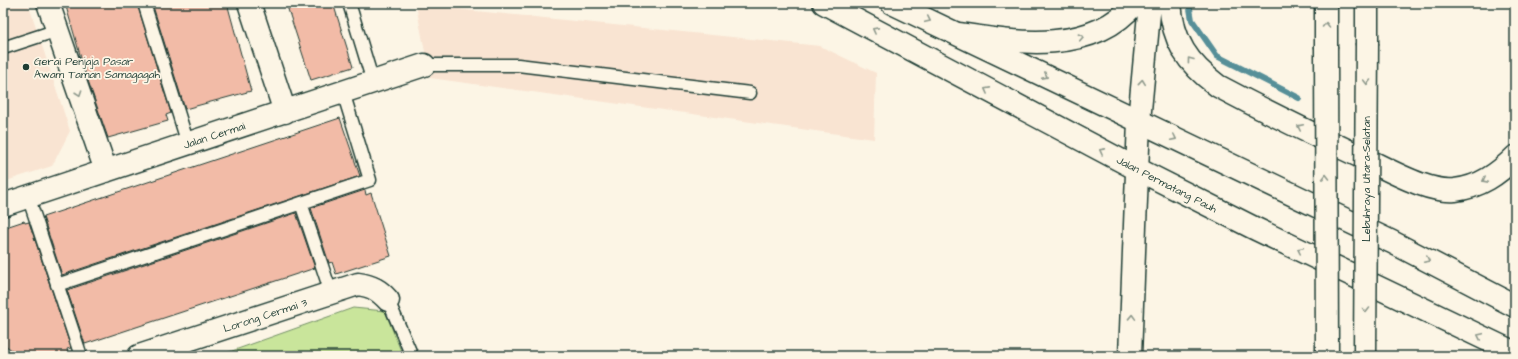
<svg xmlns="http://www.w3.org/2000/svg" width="1518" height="359" viewBox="0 0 1518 359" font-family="'Architects Daughter',sans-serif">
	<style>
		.built { fill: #f9e4d2 }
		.green { fill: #c9e59b; stroke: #749168 }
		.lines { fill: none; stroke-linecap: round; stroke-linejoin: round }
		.stream { stroke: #568f98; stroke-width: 6 }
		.building { fill: #f2bba7; stroke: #1f3d34 }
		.service-casing { stroke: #1f3d34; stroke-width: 15 }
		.minor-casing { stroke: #1f3d34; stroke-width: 25 }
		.primary-casing { stroke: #1f3d34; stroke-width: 25 }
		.motorway-casing { stroke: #1f3d34; stroke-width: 25 }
		.service { stroke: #fcf5e5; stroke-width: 12 }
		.minor { stroke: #fcf5e5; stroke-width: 22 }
		.primary { stroke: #fcf5e5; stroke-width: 22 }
		.motorway { stroke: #fcf5e5; stroke-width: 22 }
		.motorway-bridge-casing { stroke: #1f3d34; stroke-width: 25; stroke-linecap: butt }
		.motorway-bridge { stroke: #fcf5e5; stroke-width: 22 }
		.oneway { stroke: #8e998c }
		.poi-dot { fill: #1f3d34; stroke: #fcf5e5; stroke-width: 1.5 }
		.labels { text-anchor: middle; stroke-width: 3.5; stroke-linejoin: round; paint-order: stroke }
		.poi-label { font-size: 11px; fill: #1f3d34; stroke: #fcf5e5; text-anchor: start }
		.street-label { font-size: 11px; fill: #1f3d34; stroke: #fcf5e5 }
	</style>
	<rect width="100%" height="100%" fill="#fcf5e5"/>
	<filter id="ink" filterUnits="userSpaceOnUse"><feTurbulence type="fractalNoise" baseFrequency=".025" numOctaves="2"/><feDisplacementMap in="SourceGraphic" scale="8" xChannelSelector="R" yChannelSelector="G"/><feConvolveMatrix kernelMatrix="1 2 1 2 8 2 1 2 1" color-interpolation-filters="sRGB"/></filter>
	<g filter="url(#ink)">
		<path class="built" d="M3 3H28L70 131 52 166 3 182Z
			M416 5 820 46 876 73 874 139 430 78Z"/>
		<path class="green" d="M353 308 385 311 403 356H218Z"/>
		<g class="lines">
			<path class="stream" d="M1189 3 1192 20 1217 56 1299 98"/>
		</g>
		<path class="building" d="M65 3H137L171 113 166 115 168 121 108 138 85 72Z
			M152 3H227L251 91 185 109Z
			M286 3H333L353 67 311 80Z
			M340 118 360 176 62 275 43 217Z
			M365 190 366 195 371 193 391 256 336 274 332 262 329 263 311 208Z
			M296 213 315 268 85 344 67 290Z
			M24 221 25 223 29 222 71 348 67 349 69 356H21L3 344V228Z"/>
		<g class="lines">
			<g class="service-casing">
				<path id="service" d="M144 3 188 144
					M349 3 373 82
					M3 48 58 30
					M424 65H518L750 93
					M28 196 81 356
					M301 203 331 293
					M57 285 370 180 343 92
					M388 300 412 356"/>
			</g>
			<g class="minor-casing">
				<path id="minor" d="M48 3 106 171
					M249 3 285 112
					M3 205 424 65
					M139 356 358 284C372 286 379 290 388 300"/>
			</g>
			<g class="primary-casing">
				<path id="primary" d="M824 3 1137 169 1256 229 1515 353
					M892 3 1392 242 1515 306"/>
			</g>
			<g class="motorway-casing">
				<path id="motorway" d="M1170 3C1173 42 1187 63 1218 86 1263 110 1310 133 1357 155 1377 164 1398 176 1420 184 1431 188 1444 191 1455 190 1480 187 1498 174 1515 157
					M959 34C1017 43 1092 55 1135 3
					M1367 43V3
					M1326 46V3
					M1130 356 1139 121 1150 3"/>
			</g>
			<use href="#service" class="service"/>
			<use href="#minor" class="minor"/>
			<use href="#primary" class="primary"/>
			<use href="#motorway" class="motorway"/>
			<g class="motorway-bridge-casing">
				<path id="motorway-bridge" d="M1326 46 1327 356
					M1365 356 1367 43"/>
			</g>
			<use href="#motorway-bridge" class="motorway-bridge"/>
		</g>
		<defs><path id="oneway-chevron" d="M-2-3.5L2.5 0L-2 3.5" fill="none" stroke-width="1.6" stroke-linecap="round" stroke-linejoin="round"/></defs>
		<g class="oneway">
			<use href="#oneway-chevron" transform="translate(928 20) rotate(25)"/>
			<use href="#oneway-chevron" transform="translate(1326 25) rotate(-90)"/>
			<use href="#oneway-chevron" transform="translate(875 30) rotate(-152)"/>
			<use href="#oneway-chevron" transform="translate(1081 37) rotate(-12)"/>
			<use href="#oneway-chevron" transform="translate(1190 60) rotate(-127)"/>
			<use href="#oneway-chevron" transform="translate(1045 76) rotate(26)"/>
			<use href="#oneway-chevron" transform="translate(1142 82) rotate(-84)"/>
			<use href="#oneway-chevron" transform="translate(1367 82) rotate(90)"/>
			<use href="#oneway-chevron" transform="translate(987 90) rotate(-152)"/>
			<use href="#oneway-chevron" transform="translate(79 93) rotate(71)"/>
			<use href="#oneway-chevron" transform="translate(1300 127) rotate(-154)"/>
			<use href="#oneway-chevron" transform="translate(1174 138) rotate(26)"/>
			<use href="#oneway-chevron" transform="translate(1102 151) rotate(-152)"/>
			<use href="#oneway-chevron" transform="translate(1326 177) rotate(-90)"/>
			<use href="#oneway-chevron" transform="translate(1485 180) rotate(153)"/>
			<use href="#oneway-chevron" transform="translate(1300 250) rotate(-154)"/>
			<use href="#oneway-chevron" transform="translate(1427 260) rotate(27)"/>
			<use href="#oneway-chevron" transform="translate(1366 310) rotate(90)"/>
			<use href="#oneway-chevron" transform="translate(1132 317) rotate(-88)"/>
			<use href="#oneway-chevron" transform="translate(1480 336) rotate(-155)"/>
		</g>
	</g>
	<circle class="poi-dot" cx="26" cy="67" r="4"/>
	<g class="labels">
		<g class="poi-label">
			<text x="34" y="65">Gerai Penjaja Pasar<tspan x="34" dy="13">Awam Taman Samagagah</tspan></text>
		</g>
		<g class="street-label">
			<text transform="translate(214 135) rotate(-18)" y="4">Jalan Cermai</text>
			<text transform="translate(1366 179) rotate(-90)" y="4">Lebuhraya Utara–Selatan</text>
			<text transform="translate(1167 184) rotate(27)" y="4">Jalan Permatang Pauh</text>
			<text transform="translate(265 315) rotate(-18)" y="4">Lorong Cermai 3</text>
		</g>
	</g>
	<rect width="1518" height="359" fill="none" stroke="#fcf5e5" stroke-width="16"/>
	<rect x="8" y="8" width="1502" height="343" fill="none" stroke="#1f3d34" stroke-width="1.5" filter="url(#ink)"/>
</svg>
